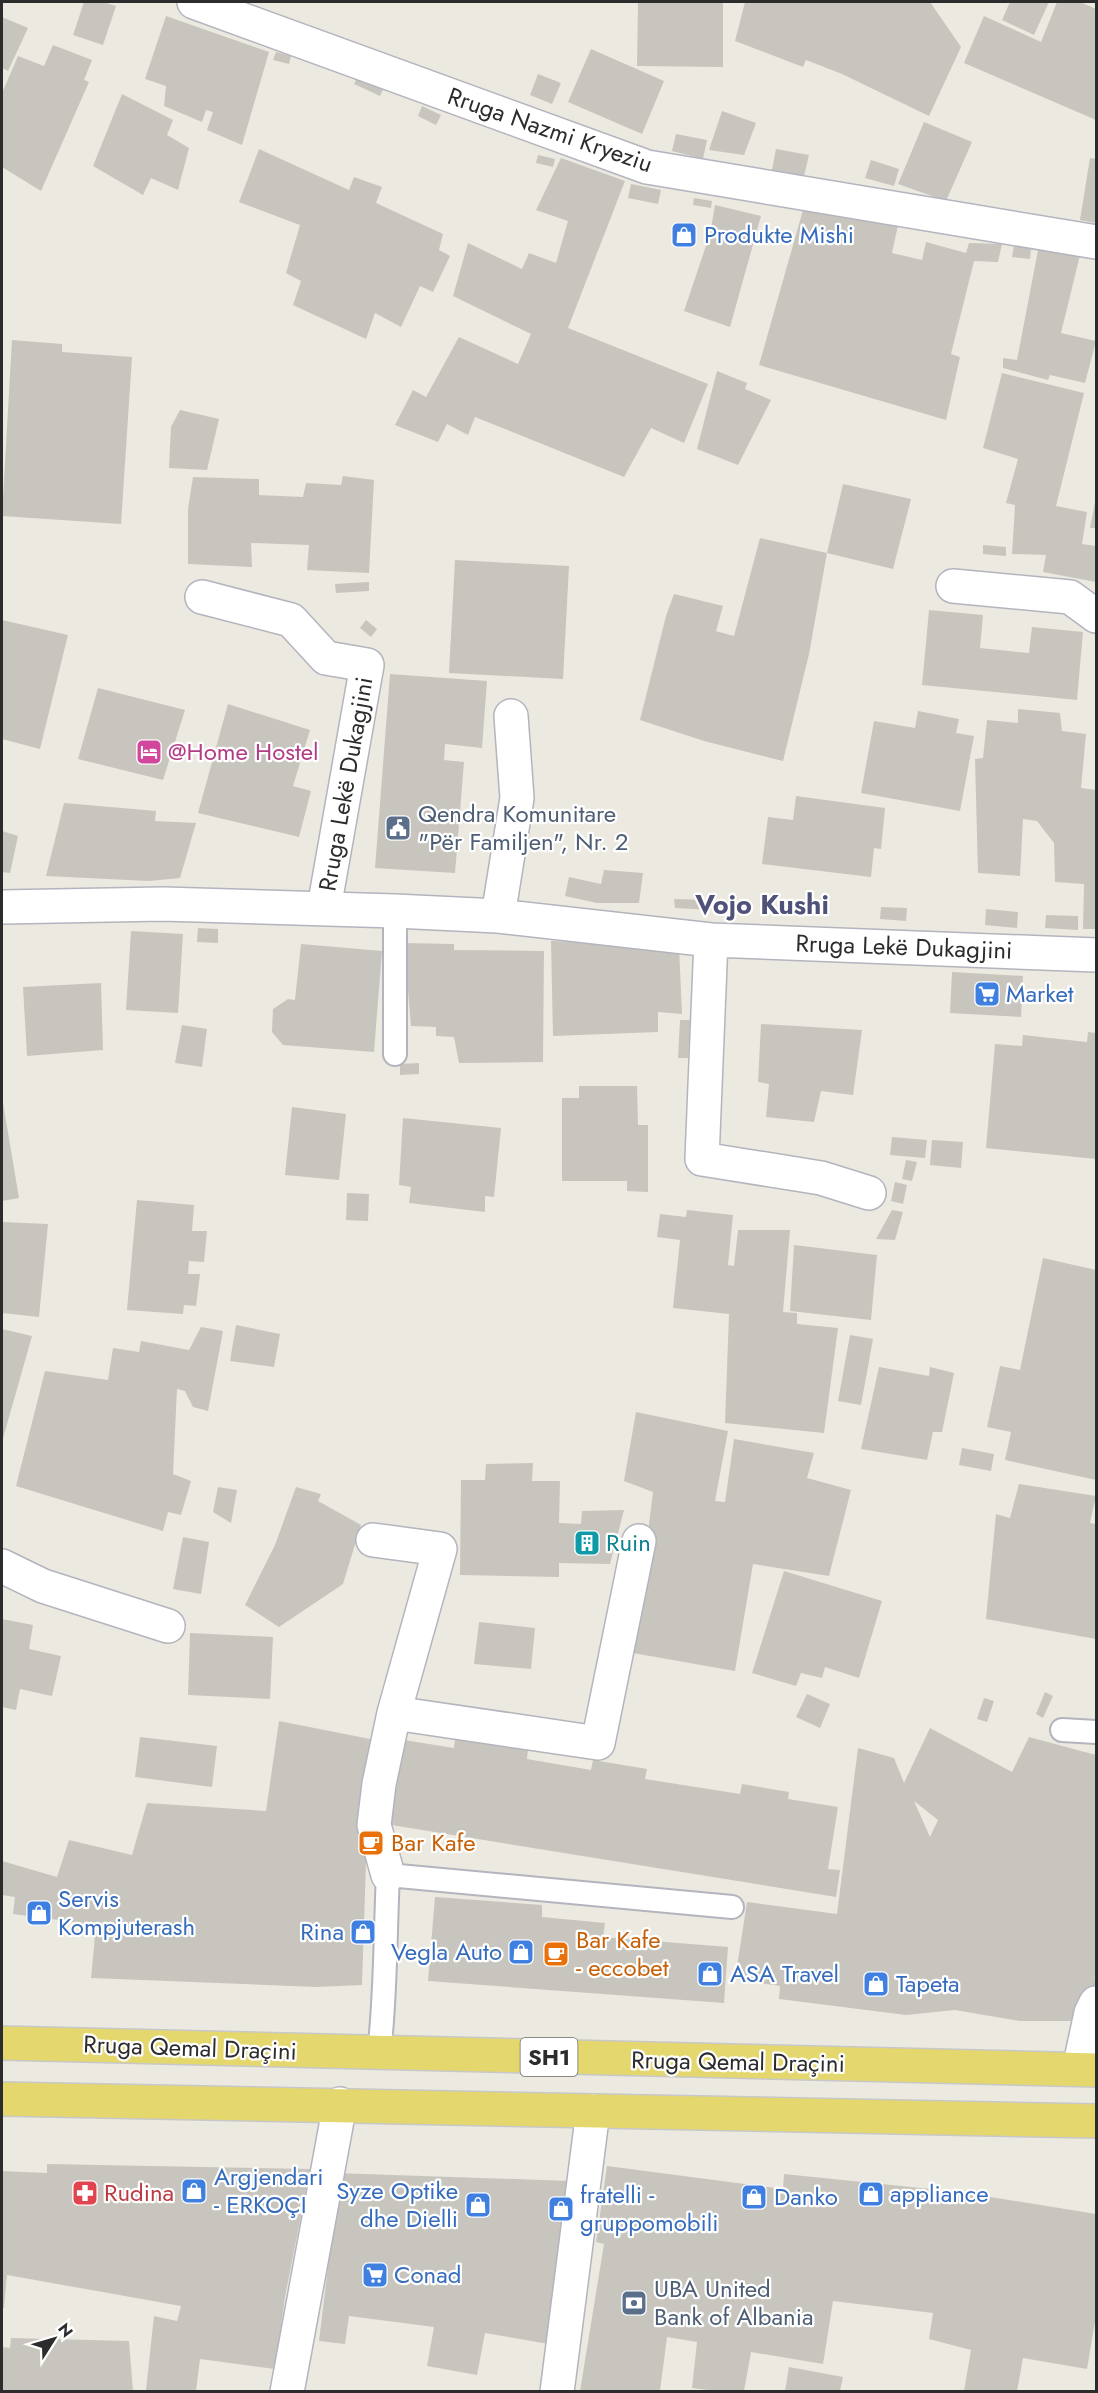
<svg xmlns="http://www.w3.org/2000/svg" width="1098" height="2393" viewBox="0 0 1098 2393" font-family="Jost,sans-serif">
	<style>
		.building { fill: #c8c5bf; fill-rule: evenodd }
		.lines { fill: none; stroke-linecap: round; stroke-linejoin: round }
		.service-casing { stroke: #b3b4be; stroke-width: 26 }
		.minor-casing { stroke: #b3b4be; stroke-width: 36 }
		.primary-casing { stroke: #c8c8c8; stroke-width: 36 }
		.service { stroke: #fff; stroke-width: 22 }
		.minor { stroke: #fff; stroke-width: 33 }
		.primary { stroke: #e4d76d; stroke-width: 33 }
		.labels { text-anchor: middle; stroke-width: 4.5; stroke-linejoin: round; paint-order: stroke }
		.shield { fill: #fff; stroke: #6b6b6b; stroke-width: 1.5 }
		.shield-label { font-size: 22px; font-weight: bold; fill: #2c2c2c }
		.street-label { font-size: 24px; fill: #2c2c2c; stroke: #fff }
		.shop-label { font-size: 24px; fill: #366cbe; stroke: #fff; text-anchor: start }
		.hotel-label { font-size: 24px; fill: #b23c85; stroke: #fff; text-anchor: start }
		.service-label { font-size: 24px; fill: #4e5e75; stroke: #fff; text-anchor: start }
		.culture-label { font-size: 24px; fill: #0d838f; stroke: #fff; text-anchor: start }
		.food-label { font-size: 24px; fill: #c56008; stroke: #fff; text-anchor: start }
		.health-label { font-size: 24px; fill: #be3a42; stroke: #fff; text-anchor: start }
		.quarter-label { font-size: 27px; font-weight: bold; fill: #505379; stroke: #fff }
	</style>
	<rect width="100%" height="100%" fill="#ece9e0"/>
	<path class="building" d="M84 2H103L116 6 103 45 73 35Z
		M638 2H723V67L637 66Z
		M745 2H930L961 47 929 116 842 74 806 60 803 67 735 41Z
		M1010 2H1049L1034 35 1002 20Z
		M1057 2H1080L1096 9V120L964 63 984 16 1041 42Z
		M166 16 269 52 242 145 207 130 213 112 206 110 202 122 164 106 166 86 145 79Z
		M2 17 28 28 8 71 2 68Z
		M53 45 92 60 84 80 89 82 41 191 2 167V93L18 56 44 66Z
		M591 49 664 81 642 134 568 102Z
		M276 52 291 56 289 64 273 60Z
		M538 74 561 83 552 104 530 95Z
		M358 76 384 87 380 96 354 84Z
		M122 94 173 120 167 135 189 148 178 190 151 178 143 195 93 166Z
		M422 106 441 115 436 125 418 116Z
		M722 111 756 123 744 155 709 150Z
		M924 122 972 142 946 201 898 184Z
		M676 134 707 140 703 159 672 151Z
		M259 149 349 190 354 177 382 187 376 203 443 234 439 250 450 256 433 292 420 286 401 327 375 313 366 339 293 305 301 281 286 273 300 225 239 202Z
		M776 149 809 155 804 176 772 170Z
		M538 155 555 159 553 167 536 163Z
		M561 158 625 181 568 328 708 384 684 443 651 428 624 477 475 417 468 435 447 424 438 442 395 425 413 390 426 397 459 337 518 364 531 334 453 296 468 243 522 269 529 253 556 263 568 221 536 210Z
		M1090 158 1096 159V223L1080 220Z
		M871 160 899 169 894 186 865 178Z
		M631 184 661 190 658 204 628 198Z
		M694 198 712 201 711 208 693 205Z
		M715 205 761 216 730 327 684 311 710 234Z
		M803 210 898 225 892 253 922 260 926 242 966 253 969 243 1002 244 998 262 974 261 951 354 960 357 946 420 759 365Z
		M1039 245 1081 251 1061 333 1096 341 1085 383 1050 375 1048 380 1003 368V358L1017 360Z
		M1014 246 1031 249 1030 259 1012 257Z
		M12 340 62 344V352L132 357 121 524 2 516Z
		M717 371 747 383 745 389 771 400 738 465 697 449Z
		M1002 373 1084 393 1056 506 1087 512 1082 544 1096 546V582L1043 572 1046 555 1012 554 1015 505 1006 503 1018 459 983 448Z
		M180 410 219 419 207 470 169 468 171 427Z
		M343 476 374 480 369 573 307 570 309 545 251 543 252 567 188 564V509L193 477 259 479V495L303 497 306 483 341 485Z
		M843 484 911 499 893 569 827 553 809 654 783 761 704 741 640 720 666 616 674 594 723 606 716 631 734 636 760 538 827 553Z
		M1095 502H1096V528H1090Z
		M983 545 1006 547V556L983 554Z
		M455 560 569 566 563 679 449 673Z
		M369 582V591L336 593 335 584Z
		M929 610 983 615 980 648 1029 653 1032 627 1083 632 1077 700 922 685Z
		M2 620 68 635 40 749 2 739Z
		M366 620 377 629 371 637 360 628Z
		M390 674 487 681 482 748 445 744 444 760 464 762 455 873 375 868Z
		M98 688 185 710 163 780 78 759Z
		M228 704 310 730 293 786 311 791 299 837 198 813Z
		M1018 709 1060 713 1062 731 1086 734 1081 788 1096 790V929H1083L1084 884 1055 882 1054 843 1037 821 1023 819 1020 876 978 873 975 759 983 758 987 720 1018 723Z
		M918 711 959 719 956 733 974 736 960 811 861 793 874 721 915 728Z
		M796 796 885 808 881 849 874 848 871 877 762 864 768 817 793 820Z
		M64 803 156 811 155 821 196 823 180 878 149 881 46 876Z
		M2 831 18 836 10 873 2 872Z
		M604 870 643 873 639 903H597L565 896 569 877 601 884Z
		M674 899 711 900V910L675 908Z
		M881 907 907 908 906 921 880 919Z
		M986 909 1018 912 1017 928 985 925Z
		M1046 915 1078 916V930L1045 928Z
		M198 928 218 929V943L197 942Z
		M131 931 183 934 178 1013 126 1010Z
		M551 941 679 946 682 1014 658 1012V1032L553 1036Z
		M404 943 454 944V950L544 951 543 1062 459 1063 454 1037 436 1036V1027L411 1026Z
		M301 944 382 951 374 1052 283 1045 272 1032 273 1009 288 999 295 1000Z
		M952 972 1023 976 1021 1017 950 1013Z
		M101 983 103 1050 27 1056 23 987Z
		M680 1020H690L688 1058H678Z
		M761 1024 862 1030 853 1095 821 1091 814 1122 766 1117 769 1084 758 1082Z
		M182 1025 207 1029 202 1067 175 1063Z
		M1088 1032 1096 1033V1159L986 1148 995 1044 1022 1046 1023 1035 1087 1042Z
		M419 1063V1074L400 1075V1064Z
		M579 1086H637L638 1125H648V1192L627 1191V1181H562V1098H579Z
		M2 1097 19 1198 2 1201Z
		M292 1107 346 1114 339 1180 285 1175Z
		M403 1118 501 1128 494 1197 485 1196V1212L409 1203 411 1187 399 1185Z
		M892 1137 927 1140 925 1158 890 1155Z
		M932 1140 963 1142 961 1168 930 1165Z
		M906 1160 917 1162 912 1181 902 1179Z
		M895 1182 907 1185 903 1204 891 1201Z
		M347 1193 369 1194 368 1221 346 1220Z
		M137 1200 194 1205 192 1231H207L204 1262 189 1261 188 1274H200L196 1306 184 1305 183 1314 127 1310Z
		M687 1210 733 1215 728 1265 734 1266 738 1230H790L783 1312 797 1313V1324L838 1328 824 1433 725 1423 729 1314 673 1308 680 1240 657 1237 660 1214 686 1217Z
		M892 1210 903 1212 895 1240 876 1239Z
		M2 1222 48 1224 39 1317 2 1313Z
		M794 1245 877 1255 871 1320 790 1311Z
		M1043 1258 1096 1270V1480L1005 1460 1011 1432 987 1427 1000 1366 1020 1370Z
		M236 1325 280 1334 274 1367 230 1361Z
		M201 1327 223 1331 208 1411 193 1407 185 1391 177 1389 173 1474 191 1481 181 1515 168 1512 163 1531 16 1486 45 1371 108 1380 113 1348 139 1352 141 1341 189 1350Z
		M2 1329 32 1336 2 1442Z
		M850 1335 873 1339 861 1405 838 1401Z
		M879 1367 929 1376 930 1367 954 1373 942 1432H933L927 1460 861 1449Z
		M636 1412 728 1431 715 1501 725 1502 734 1439 814 1453 807 1478 851 1490 829 1576 753 1564 735 1671 633 1653 653 1492 624 1481Z
		M962 1448 994 1454 991 1471 959 1465Z
		M533 1463 532 1481H560L559 1523 581 1524 582 1511 624 1510 610 1564 559 1563V1577L460 1575 461 1480H485L486 1464Z
		M1019 1484 1096 1496 1090 1523 1096 1524V1639L986 1619 996 1514 1010 1518Z
		M218 1487 237 1490 231 1523 213 1512Z
		M296 1487 321 1494 318 1501 361 1525 343 1584 279 1627 245 1605 275 1545Z
		M183 1537 209 1542 201 1594 173 1589Z
		M784 1571 882 1601 859 1678 825 1667 822 1678 801 1673 796 1686 752 1673Z
		M2 1619 33 1625 29 1649 61 1656 52 1696 20 1689 16 1710 2 1707Z
		M479 1622 535 1628 531 1669 474 1664Z
		M190 1633 273 1637 270 1699 188 1695Z
		M1045 1692 1053 1696 1043 1718 1036 1714Z
		M807 1694 830 1704 820 1728 796 1717Z
		M984 1698 994 1701 987 1722 977 1719Z
		M279 1721 370 1739 362 1985 316 1987 91 1978 96 1925 13 1914 15 1897 2 1895V1861L57 1877 69 1840 132 1855 147 1803 266 1811Z
		M930 1728 1012 1772 1029 1737 1096 1755V1975L1094 1978H1096V1986L1079 2021H1020L955 2010 906 2015 779 1999 780 1986 735 1979 747 1902 837 1914 858 1748 894 1758 904 1783ZM914 1801 938 1820 930 1837Z
		M140 1737 217 1746 212 1787 135 1777Z
		M455 1738 528 1750 527 1759 591 1770 593 1760 647 1769 645 1779 740 1794 742 1784 789 1792 788 1799 838 1807 828 1869 840 1870 836 1897 379 1823 383 1800 394 1803 404 1740 454 1748Z
		M435 1897 542 1905V1917L605 1923 603 1937 728 1947 724 2003 428 1981Z
		M47 2164 310 2169 285 2297 275 2369 200 2359 196 2391 146 2390 154 2316 177 2321 181 2306 7 2275 4 2308 2 2307V2171L47 2173Z
		M607 2166 783 2189 784 2174 960 2192 1096 2214V2316L1087 2369 1023 2358 1017 2391H964L971 2350 929 2339 933 2313 833 2301 823 2364 751 2352 744 2391H715L692 2388 697 2342 667 2337 660 2391H580L604 2244 596 2242Z
		M335 2173 571 2181 549 2344 485 2333 477 2375 427 2366 434 2327 349 2316 345 2344 319 2341 332 2234Z
		M11 2338 129 2341 133 2391H2V2347L10 2348Z
		M789 2367 843 2377 840 2391H785Z"/>
	<g class="lines">
		<g class="service-casing">
			<path id="service" d="M395 1054V911
				M1062 1730 1096 1732
				M379 2053C386 1994 385 1935 388 1875L732 1907"/>
		</g>
		<g class="minor-casing">
			<path id="minor" d="M194 2 647 167 1096 242
				M953 586 1070 597 1096 616
				M202 597 291 620 326 658 367 665 324 908
				M2 907 163 904 395 911 498 916 711 940 1096 955
				M498 916 517 798 511 716
				M711 940 702 1159 821 1178 869 1193
				M373 1540 440 1549 394 1713 379 1784 374 1825 388 1875
				M2 1566 43 1586 168 1626
				M394 1713 598 1743 639 1541
				M1079 2069 1091 2013 1096 2003
				M287 2392 340 2104
				M557 2392 593 2111"/>
		</g>
		<g class="primary-casing">
			<path id="primary" d="M2 2043 1096 2070
				M2 2099 1096 2121"/>
		</g>
		<use href="#service" class="service"/>
		<use href="#minor" class="minor"/>
		<use href="#primary" class="primary"/>
	</g>
	<defs>
		<g id="shop-square" transform="scale(1.35)"><rect x="-9" y="-9" width="18" height="18" rx="4" fill="#3f7fe0" stroke="#fff"/><path d="M-5-2.5h2.3a2.7 3.5 0 0 1 5.4 0H5L5.5 6h-11ZM-1.5-2.5h3a1.5 2.3 0 0 0-3 0Z" fill="#fff"/></g>
		<g id="hotel-square" transform="scale(1.35)"><rect x="-9" y="-9" width="18" height="18" rx="4" fill="#d1479c" stroke="#fff"/><path d="M-6-4.5h1.5V1H6V5H4.5V3h-9V5H-6ZM-4 0a1.8 1.8 0 1 1 3.6 0ZM.5 0V-2.5h3Q6-2.5 6 0Z" fill="#fff"/></g>
		<g id="civic-square" transform="scale(1.35)"><rect x="-9" y="-9" width="18" height="18" rx="4" fill="#5c6f8a" stroke="#fff"/><path d="M-.6-6.5H3V-4.5H.6V-3L4-1V1h2V6H-6V1h2V-1L-.6-3ZM-1.2 2.5V6h2.4V2.5Z" fill="#fff"/></g>
		<g id="supermarket-square" transform="scale(1.35)"><rect x="-9" y="-9" width="18" height="18" rx="4" fill="#3f7fe0" stroke="#fff"/><path d="M-6-5.5h2.5l.6 2H6L4.5 2H-2.5L-4.4-4H-6ZM-1.5 3.2a1.3 1.3 0 1 0 .1 0ZM3 3.2a1.3 1.3 0 1 0 .1 0Z" fill="#fff"/></g>
		<g id="building-square" transform="scale(1.35)"><rect x="-9" y="-9" width="18" height="18" rx="4" fill="#0f9aa8" stroke="#fff"/><path d="M-4-6H4V6H1V3H-1V6H-4ZM-2.5-4.3h1.7v1.8h-1.7ZM.8-4.3h1.7v1.8H.8ZM-2.5-1h1.7V.8h-1.7ZM.8-1h1.7V.8H.8Z" fill="#fff"/></g>
		<g id="cafe-square" transform="scale(1.35)"><rect x="-9" y="-9" width="18" height="18" rx="4" fill="#e8710a" stroke="#fff"/><path d="M-5.5-4.5H6V0H3Q3 3.5 0 3.5H-2.5Q-5.5 3.5-5.5 0ZM3-3.2v2h1.7v-2ZM-6 4.5H4V6H-6Z" fill="#fff"/></g>
		<g id="pharmacy-square" transform="scale(1.35)"><rect x="-9" y="-9" width="18" height="18" rx="4" fill="#e0444e" stroke="#fff"/><path d="M-2-6h4v4h4v4h-4v4h-4v-4h-4v-4h4Z" fill="#fff"/></g>
		<g id="bank-square" transform="scale(1.35)"><rect x="-9" y="-9" width="18" height="18" rx="4" fill="#5c6f8a" stroke="#fff"/><path d="M-6-4H6V4H-6ZM0-2.3a2.3 2.3 0 1 0 0 4.6a2.3 2.3 0 1 0 0-4.6Z" fill="#fff"/></g>
	</defs>
	<g fill-rule="evenodd">
		<use href="#shop-square" x="684" y="235"/>
		<use href="#hotel-square" x="149" y="752"/>
		<use href="#civic-square" x="398" y="828"/>
		<use href="#supermarket-square" x="987" y="994"/>
		<use href="#building-square" x="587" y="1543"/>
		<use href="#cafe-square" x="371" y="1843"/>
		<use href="#shop-square" x="39" y="1913"/>
		<use href="#shop-square" x="363" y="1932"/>
		<use href="#shop-square" x="521" y="1952"/>
		<use href="#cafe-square" x="556" y="1954"/>
		<use href="#shop-square" x="710" y="1974"/>
		<use href="#shop-square" x="876" y="1984"/>
		<use href="#shop-square" x="194" y="2191"/>
		<use href="#pharmacy-square" x="85" y="2193"/>
		<use href="#shop-square" x="871" y="2194"/>
		<use href="#shop-square" x="754" y="2197"/>
		<use href="#shop-square" x="478" y="2205"/>
		<use href="#shop-square" x="561" y="2209"/>
		<use href="#supermarket-square" x="375" y="2275"/>
		<use href="#bank-square" x="634" y="2303"/>
	</g>
	<g class="labels">
		<rect class="shield" x="520.5" y="2038" width="57" height="38" rx="4.5"/>
		<g class="shield-label">
			<text x="549" y="2065">SH1</text>
		</g>
		<g class="street-label">
			<text transform="translate(550 130) rotate(19)" y="8">Rruga Nazmi Kryeziu</text>
			<text transform="translate(346 784) rotate(-80)" y="8">Rruga Lekë Dukagjini</text>
			<text transform="translate(904 947) rotate(2)" y="8">Rruga Lekë Dukagjini</text>
			<text transform="translate(190 2048) rotate(2)" y="8">Rruga Qemal Draçini</text>
			<text transform="translate(738 2062) rotate(1)" y="8">Rruga Qemal Draçini</text>
		</g>
		<g class="shop-label">
			<text x="704" y="243">Produkte Mishi</text>
			<text x="1006" y="1002">Market</text>
			<text x="58" y="1907">Servis<tspan x="58" dy="28">Kompjuterash</tspan></text>
			<text x="344" y="1940" text-anchor="end">Rina</text>
			<text x="502" y="1960" text-anchor="end">Vegla Auto</text>
			<text x="730" y="1982">ASA Travel</text>
			<text x="896" y="1992">Tapeta</text>
			<text x="214" y="2185">Argjendari<tspan x="214" dy="28">- ERKOÇI</tspan></text>
			<text x="458" y="2199" text-anchor="end">Syze Optike<tspan x="458" dy="28">dhe Dielli</tspan></text>
			<text x="890" y="2202">appliance</text>
			<text x="580" y="2203">fratelli -<tspan x="580" dy="28">gruppomobili</tspan></text>
			<text x="774" y="2205">Danko</text>
			<text x="394" y="2283">Conad</text>
		</g>
		<g class="hotel-label">
			<text x="168" y="760">@Home Hostel</text>
		</g>
		<g class="service-label">
			<text x="418" y="822">Qendra Komunitare<tspan x="418" dy="28">"Për Familjen", Nr. 2</tspan></text>
			<text x="654" y="2297">UBA United<tspan x="654" dy="28">Bank of Albania</tspan></text>
		</g>
		<g class="culture-label">
			<text x="606" y="1551">Ruin</text>
		</g>
		<g class="food-label">
			<text x="391" y="1851">Bar Kafe</text>
			<text x="576" y="1948">Bar Kafe<tspan x="576" dy="28">- eccobet</tspan></text>
		</g>
		<g class="health-label">
			<text x="104" y="2201">Rudina</text>
		</g>
		<g class="quarter-label">
			<text x="762" y="914">Vojo Kushi</text>
		</g>
	</g>
	<rect width="1098" height="2393" fill="none" stroke="#2c2c2c" stroke-width="6"/>
	<g transform="translate(54 2339) rotate(53)" stroke="#ffffff" stroke-width="4.5" paint-order="stroke">
	<path d="M0-4.5L10 22L0 15L-10 22Z" fill="#2c2c2c"/>
	<text y="-9" font-size="16" font-weight="bold" text-anchor="middle" fill="#2c2c2c">N</text>
	</g>
</svg>
